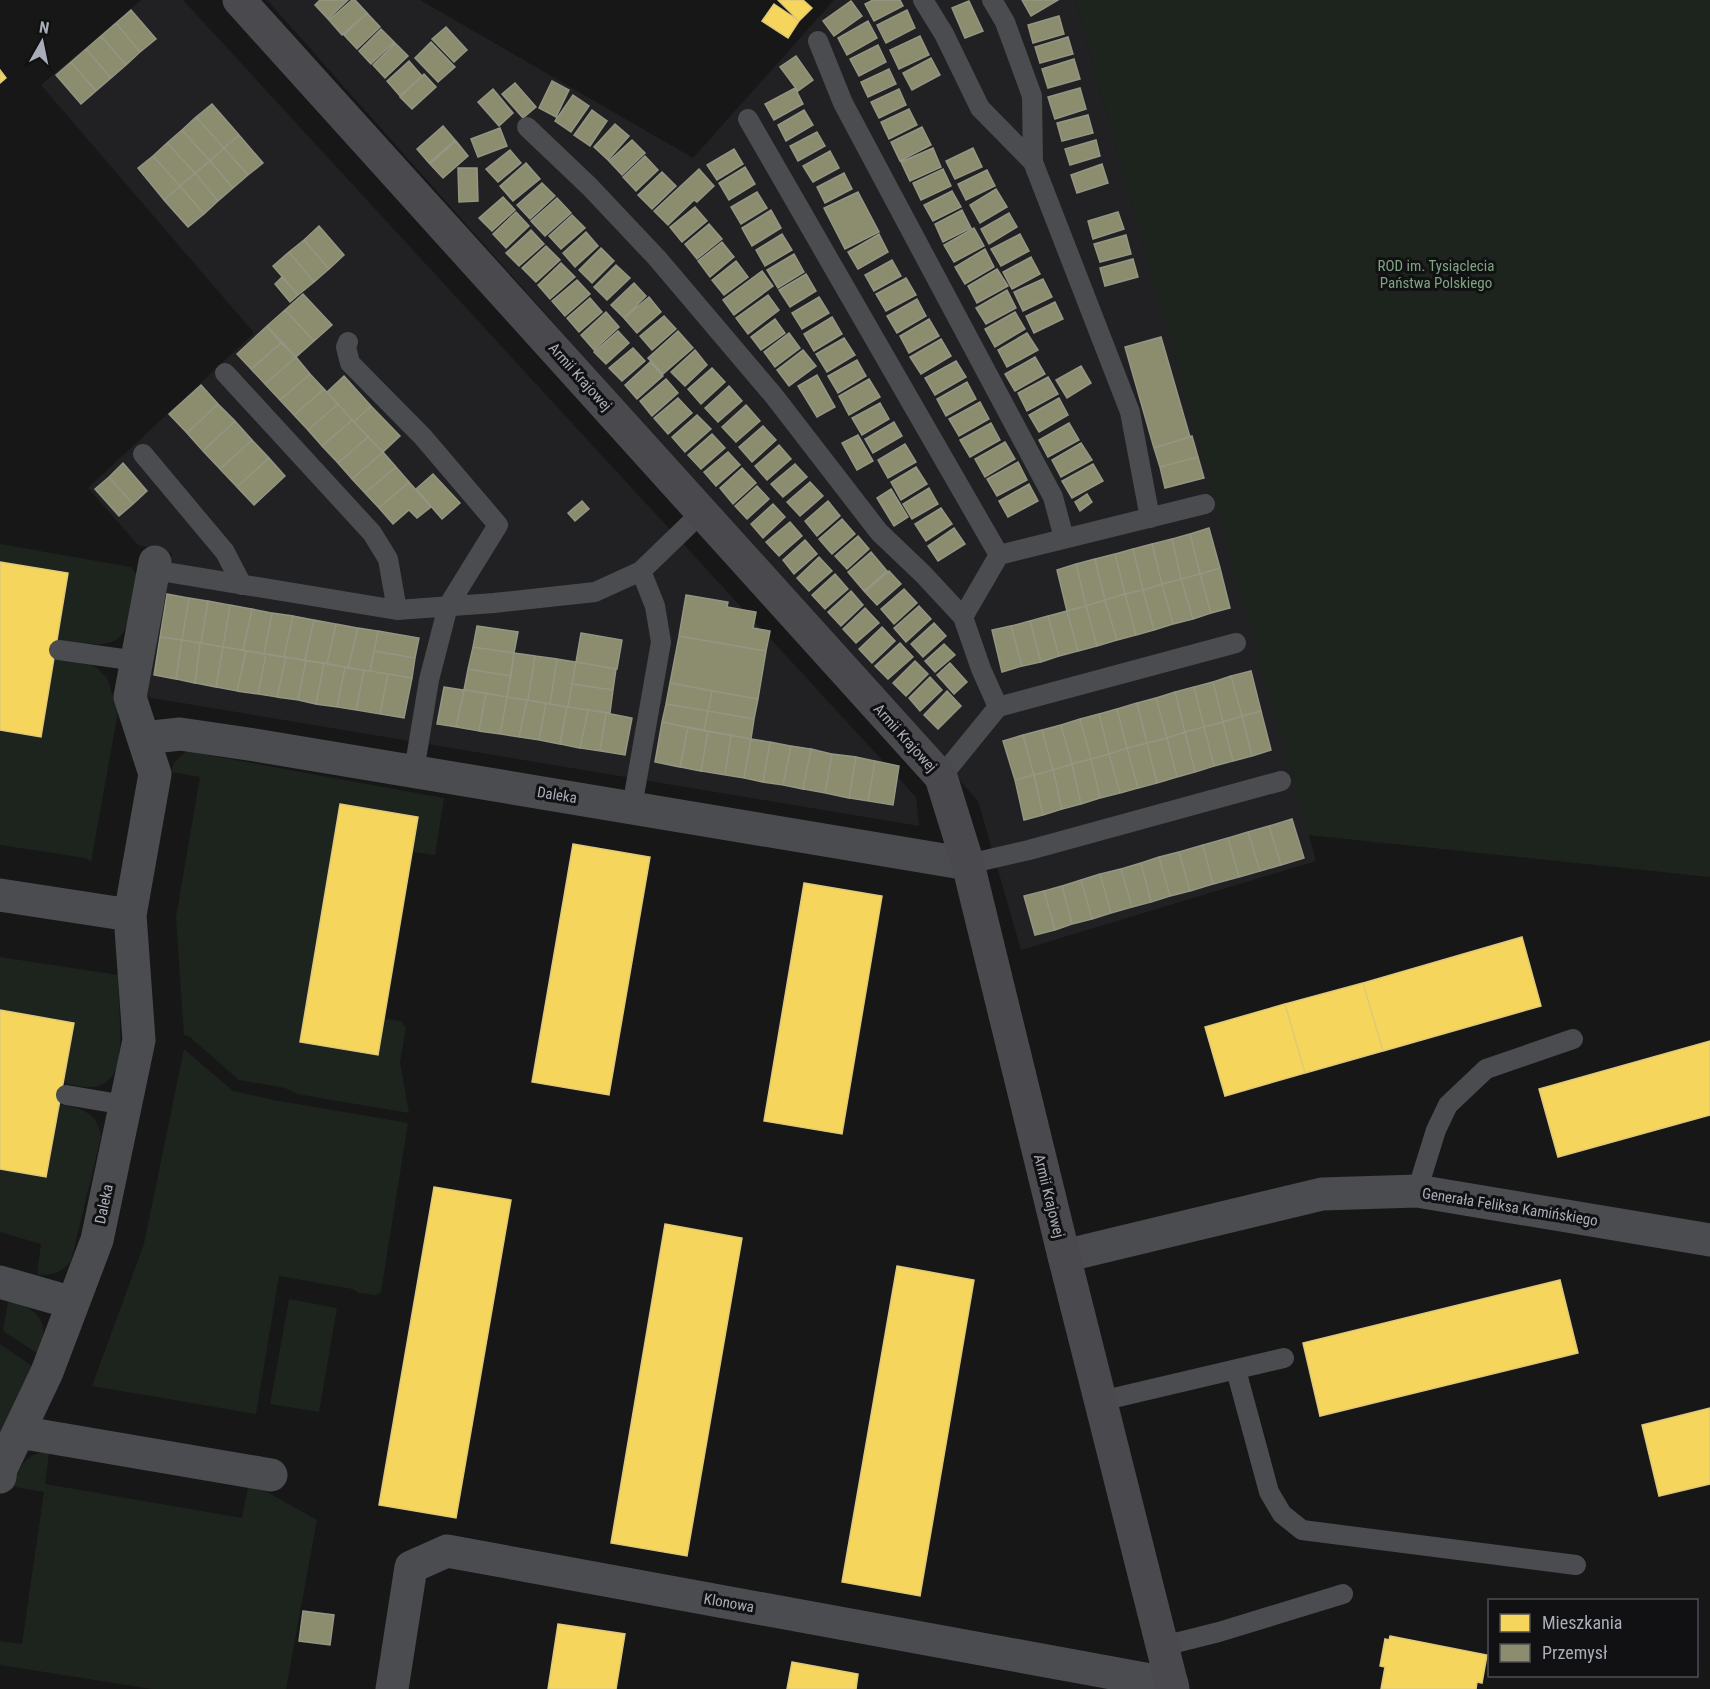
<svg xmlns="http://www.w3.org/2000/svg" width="1710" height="1689" viewBox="0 0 1710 1689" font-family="'Roboto Condensed',sans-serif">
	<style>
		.built { fill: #212123 }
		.green { fill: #1d241e }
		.homes { fill: #f6d55c; stroke: #dfc978; stroke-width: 1.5 }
		.industry { fill: #8c8c6e; stroke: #949684; stroke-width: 1.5 }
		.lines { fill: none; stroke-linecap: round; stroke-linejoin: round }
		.lane { stroke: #4b4c50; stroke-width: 20 }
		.street { stroke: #4b4c50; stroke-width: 33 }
		.secondary { stroke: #4a4a4e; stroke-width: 33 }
		.labels { text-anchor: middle; stroke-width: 6; stroke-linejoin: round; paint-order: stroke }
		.park-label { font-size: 15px; fill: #7fa381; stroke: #111113 }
		.street-label { font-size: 15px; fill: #a8adb8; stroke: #111113 }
	</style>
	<rect width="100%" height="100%" fill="#171717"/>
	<path class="built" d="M141 0H183L916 797 919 826 146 697 172 553 138 545 88 488 254 333 41 85Z
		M267 0H420L693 158 834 0H1075L1316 861 1021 950 978 801Z"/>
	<path class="green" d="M1075 0H1710V877L1308 835Z
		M0 544 131 567 137 575C124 641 132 652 57 640L67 574 0 562Z
		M54 658 86 662 97 668 107 678 118 712 91 862 86 858 0 845V730Z
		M186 751 444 798 435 855 413 852 418 817 340 804 300 1042 378 1055 385 1019 401 1021 406 1028 400 1062 409 1113 297 1094 285 1088 239 1080 190 1037 184 1035 176 917 200 777 171 772 174 763Z
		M0 957 118 975C118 1000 124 1047 116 1069 114 1076 107 1083 100 1085 89 1090 75 1085 63 1083L74 1023 0 1010Z
		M184 1049 233 1091 274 1100 408 1123 381 1292 376 1295 359 1293 353 1289 279 1276 256 1414 92 1386 144 1244Z
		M59 1104C82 1109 97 1111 101 1137L71 1261C62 1272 51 1277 37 1274L41 1244 0 1232V1169L46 1177Z
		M289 1299 337 1308 319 1412 270 1404Z
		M8 1302C40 1307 51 1325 38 1354L3 1331Z
		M0 1344 32 1366 0 1436Z
		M42 1452 49 1453 45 1484 242 1518 248 1487 263 1490 317 1520 286 1689H152L0 1665V1641L22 1644 44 1492 15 1487C17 1469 24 1457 42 1452Z"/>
	<path class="homes" d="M778 0H803L812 8 799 21Z
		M774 4 799 21 788 38 762 21Z
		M0 70 6 78 0 83Z
		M0 562 68 573 41 737 0 730Z
		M340 804 418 817 378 1055 300 1042Z
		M573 844 650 857 609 1095 532 1082Z
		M804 883 882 896 842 1134 764 1121Z
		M1522 937 1541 1006 1383 1051 1363 983Z
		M1363 983 1383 1051 1305 1073 1285 1004Z
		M1285 1004 1305 1073 1225 1096 1205 1027Z
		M0 1010 74 1023 46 1177 0 1169Z
		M1710 1041V1115L1558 1157 1539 1089Z
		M434 1187 511 1200 456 1518 379 1505Z
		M665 1224 742 1238 687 1556 611 1543Z
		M897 1266 974 1280 920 1596 842 1582Z
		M1560 1280 1578 1353 1320 1416 1303 1343Z
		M1710 1408V1484L1659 1496 1642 1425Z
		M558 1624 625 1634 616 1689H548Z
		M1390 1636 1487 1655 1482 1683 1477 1682 1476 1689H1381L1385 1667 1380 1666 1385 1639 1389 1640Z
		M792 1662 858 1674 856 1689H787Z"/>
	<path class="industry" d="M320 0H348L328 19 315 5Z
		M352 0H355L367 13 342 35 329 20Z
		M873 0H900L903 6 874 21 865 4Z
		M1022 0H1058L1031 16Z
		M851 1 862 16 834 36 823 21Z
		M969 1 983 31 965 38 952 8Z
		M131 10 156 39 140 52 116 23Z
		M907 10 915 28 886 43 877 25Z
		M367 13 380 27 357 49 344 35Z
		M1059 16 1064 34 1033 43 1028 25Z
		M868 21 877 38 847 55 838 38Z
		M116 23 140 52 126 65 101 36Z
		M446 27 467 50 454 62 432 39Z
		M381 29 394 42 371 64 359 51Z
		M101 36 126 65 111 78 86 49Z
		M920 36 929 55 899 69 890 50Z
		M1068 37 1073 54 1040 63 1035 47Z
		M431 42 455 67 438 82 415 58Z
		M395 43 408 56 385 78 373 65Z
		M878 45 886 62 859 76 850 59Z
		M86 49 111 78 96 91 71 62Z
		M796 56 813 80 798 91 780 67Z
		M931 58 940 75 912 90 903 73Z
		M1074 59 1080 79 1048 88 1042 69Z
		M409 61 422 76 400 96 387 81Z
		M71 62 96 91 81 104 56 75Z
		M889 69 896 84 868 97 861 82Z
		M424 74 436 87 412 109 400 97Z
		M552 81 569 90 556 117 539 108Z
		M515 83 536 107 523 118 502 94Z
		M795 88 803 104 774 120 765 104Z
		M1080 88 1086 109 1055 119 1048 97Z
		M493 89 513 113 499 126 478 102Z
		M899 89 906 105 879 118 871 102Z
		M573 95 589 106 571 132 555 121Z
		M212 104 239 135 224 148 196 117Z
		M909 109 917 125 889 139 881 122Z
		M592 110 607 121 590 146 574 135Z
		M804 110 813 125 786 141 778 125Z
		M1088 115 1093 133 1062 141 1057 123Z
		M196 117 224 148 210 161 182 130Z
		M615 124 629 136 608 160 594 147Z
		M443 126 455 140 429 163 417 149Z
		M922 127 931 145 900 161 891 142Z
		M500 128 507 146 478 157 471 139Z
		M182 130 210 161 195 173 167 143Z
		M817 132 825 146 798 161 790 146Z
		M239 135 263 163 248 175 224 148Z
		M632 140 645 153 622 175 609 161Z
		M1096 140 1100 156 1070 165 1065 149Z
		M456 141 468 156 443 178 430 164Z
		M167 143 195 173 180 186 153 156Z
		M224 148 248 175 233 188 210 161Z
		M933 148 941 167 910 181 901 162Z
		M973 148 982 167 955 179 946 161Z
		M734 149 743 164 717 180 707 165Z
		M510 150 521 163 498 182 486 169Z
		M830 151 839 168 813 182 803 166Z
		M153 156 180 186 164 200 138 168Z
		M645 156 658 170 636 191 623 177Z
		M210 161 233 188 218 201 195 173Z
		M526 163 540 179 513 201 500 186Z
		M1102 164 1108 183 1077 193 1071 175Z
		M745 167 755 184 729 200 719 183Z
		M458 168H477L478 201 459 202Z
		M699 169 714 186 697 202 694 200 668 225 654 211Z
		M943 169 951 186 921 200 913 183Z
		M987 170 995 186 966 200 958 184Z
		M662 172 676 186 652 209 638 195Z
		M195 173 218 201 204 214 180 186Z
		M844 173 852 189 825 203 817 187Z
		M542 183 555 196 530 219 517 205Z
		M180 186 204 214 188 227 164 200Z
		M996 189 1007 207 980 223 970 205Z
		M952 191 961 207 933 221 924 205Z
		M757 192 767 208 741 224 731 207Z
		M858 192 879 232 845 249 824 208Z
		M503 197 515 210 492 231 479 218Z
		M557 198 571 213 545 236 531 221Z
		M695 207 707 221 682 242 670 227Z
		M771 210 781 228 752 246 742 228Z
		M962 210 971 228 943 242 935 224Z
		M516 212 529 226 506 248 493 234Z
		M1118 212 1124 229 1093 239 1088 221Z
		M1009 213 1017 227 989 244 981 229Z
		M572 215 585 228 561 249 549 236Z
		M709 224 722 239 697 259 685 244Z
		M319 226 344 255 329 269 304 240Z
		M974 228 984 246 954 262 944 245Z
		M531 230 544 244 519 266 506 253Z
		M586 232 598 246 575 267 563 253Z
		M782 234 792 250 765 266 756 250Z
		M879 234 888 252 858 269 848 252Z
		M1020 234 1029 251 1001 266 991 249Z
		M1126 235 1131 254 1100 262 1094 244Z
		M304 240 329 269 314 282 289 252Z
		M722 242 734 257 710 277 698 261Z
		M546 246 560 260 536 282 522 268Z
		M601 248 614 261 592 283 579 270Z
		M985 249 994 267 965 284 955 267Z
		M289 252 314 282 298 295 273 266Z
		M794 254 804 272 778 288 767 270Z
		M1031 257 1040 274 1012 289 1003 272Z
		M1133 259 1138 277 1105 286 1100 268Z
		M892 260 901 276 874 291 865 275Z
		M736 261 748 277 724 295 712 280Z
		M561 263 575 277 550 299 538 285Z
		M616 265 630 278 607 300 594 287Z
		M997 269 1008 286 977 303 968 286Z
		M762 271 773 286 734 315 723 300Z
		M806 274 816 291 790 307 779 290Z
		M282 277 298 295 290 302 275 284Z
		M906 278 916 295 886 311 876 294Z
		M1043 279 1052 297 1023 311 1014 292Z
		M577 280 590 294 565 316 552 301Z
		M634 283 646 296 624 318 611 305Z
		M1007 290 1016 308 986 324 976 308Z
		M303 294 332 325 314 341 285 310Z
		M768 295 779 310 748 334 736 318Z
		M649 297 661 312 637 333 624 318Z
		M819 297 829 313 802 329 792 313Z
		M590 298 602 312 579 332 567 318Z
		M917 299 926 316 897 333 887 316Z
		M1055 302 1063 319 1034 333 1026 316Z
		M285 310 314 341 296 357 267 326Z
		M606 312 619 327 594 350 581 335Z
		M1015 312 1025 329 995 347 985 329Z
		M664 316 676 329 652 350 640 336Z
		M832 317 842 334 814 351 804 334Z
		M775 319 785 333 761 350 751 337Z
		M929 319 939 336 909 353 900 336Z
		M267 326 281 343 251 369 237 354Z
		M618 331 629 343 606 364 594 352Z
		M678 331 693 348 663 374 648 358Z
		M789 333 800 348 775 367 764 352Z
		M1027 333 1038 350 1007 367 998 350Z
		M1161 337 1190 437 1154 448 1125 347Z
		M844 338 855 355 827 372 816 354Z
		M941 339 951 356 921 374 910 357Z
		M281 343 296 357 265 384 251 369Z
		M633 348 645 361 622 381 609 368Z
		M695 350 707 365 685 386 671 372Z
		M803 350 816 366 789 386 777 370Z
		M296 357 310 374 280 400 265 384Z
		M1035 357 1045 374 1015 391 1005 374Z
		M857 360 866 376 838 393 828 376Z
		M956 361 966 377 935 395 925 378Z
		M650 362 663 376 637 399 625 385Z
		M1081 366 1091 383 1067 398 1056 380Z
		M712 368 725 382 701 404 688 389Z
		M310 374 324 389 294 415 280 400Z
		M817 375 835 407 817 417 798 386Z
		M344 376 371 406 354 422 327 392Z
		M1048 377 1058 394 1027 411 1018 393Z
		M666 379 678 393 652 416 640 401Z
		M869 379 880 397 849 415 839 396Z
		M967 382 976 399 946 416 937 399Z
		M201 385 218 404 187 433 169 414Z
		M729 386 742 401 718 422 705 408Z
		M324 389 338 404 308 430 294 415Z
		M678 398 692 413 668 434 654 418Z
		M1059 398 1068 415 1039 432 1029 415Z
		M980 402 989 419 959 436 949 419Z
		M880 403 889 419 862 435 852 418Z
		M218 404 235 421 203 451 187 433Z
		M338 404 352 420 322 446 308 430Z
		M746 405 760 421 736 442 722 427Z
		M371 406 400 436 383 452 354 422Z
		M697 415 711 429 685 452 672 437Z
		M352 420 368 437 338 463 322 446Z
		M235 421 252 440 220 469 203 451Z
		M894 422 902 436 873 453 865 439Z
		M991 423 1000 440 970 457 960 440Z
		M1069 423 1079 440 1048 457 1039 440Z
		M763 426 776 440 752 462 739 447Z
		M712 434 725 448 701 469 688 455Z
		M858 435 873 461 857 470 842 443Z
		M1192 436 1198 457 1160 467 1154 448Z
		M368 437 383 452 352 479 338 463Z
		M252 440 269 458 237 487 220 469Z
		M1005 442 1015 459 985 477 975 459Z
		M1081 443 1092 460 1061 477 1052 460Z
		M905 444 916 462 888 478 878 460Z
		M779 445 791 459 767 480 755 466Z
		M383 452 396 467 365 493 352 479Z
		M728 452 740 465 716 486 704 472Z
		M1198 457 1204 478 1165 488 1160 467Z
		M269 458 285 476 254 505 237 487Z
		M1018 462 1027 480 997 496 987 479Z
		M123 463 147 491 133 504 109 477Z
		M795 464 807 477 783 497 771 484Z
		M1093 464 1103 481 1072 498 1062 481Z
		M396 467 409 482 379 508 365 493Z
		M916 467 927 484 901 500 891 482Z
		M742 468 756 483 733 504 720 488Z
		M433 474 460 503 442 519 416 489Z
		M109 477 133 504 119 516 95 489Z
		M409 482 431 507 417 518 409 510 393 524 379 508Z
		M810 482 823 496 800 516 787 502Z
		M1029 484 1038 501 1008 517 999 501Z
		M757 486 769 499 747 519 735 506Z
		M929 488 938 504 912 519 903 504Z
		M891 489 908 517 894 526 877 498Z
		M1087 494 1092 502 1080 511 1075 502Z
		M582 501 589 509 575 521 568 513Z
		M828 501 840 516 817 536 805 521Z
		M773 504 785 517 763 538 751 524Z
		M941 508 952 524 926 541 915 524Z
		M842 519 855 534 832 554 819 539Z
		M790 522 802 536 779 556 766 542Z
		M954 528 965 544 938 561 928 546Z
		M1209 528 1220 568 1200 574 1190 534Z
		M1190 534 1200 574 1181 579 1172 539Z
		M858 536 869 549 847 569 835 556Z
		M1172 539 1181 579 1162 584 1152 544Z
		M805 540 817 554 794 574 783 560Z
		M1152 544 1162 584 1143 590 1133 549Z
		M1133 549 1143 590 1125 594 1115 554Z
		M871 552 887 571 864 591 848 572Z
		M1115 554 1125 594 1105 600 1095 559Z
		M819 557 832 571 809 591 797 578Z
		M1095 559 1105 600 1086 606 1076 564Z
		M1076 564 1086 606 1067 611 1057 570Z
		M1220 568 1230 608 1211 613 1200 574Z
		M889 571 901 584 877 605 865 592Z
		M835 574 848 589 825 609 812 595Z
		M1200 574 1211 613 1193 619 1181 579Z
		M1181 579 1193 619 1173 624 1162 584Z
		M1162 584 1173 624 1154 630 1143 590Z
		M904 589 917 603 894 624 881 609Z
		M1143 590 1154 630 1136 635 1125 594Z
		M851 591 863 605 841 626 828 612Z
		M167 594 189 598 182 640 160 637Z
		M1125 594 1136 635 1117 640 1105 600Z
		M686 595 728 602 727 607 756 612 753 628 770 631 766 651 679 636Z
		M189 598 208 601 201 643 182 640Z
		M1105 600 1117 640 1097 646 1086 606Z
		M208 601 230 605 223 647 201 643Z
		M230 605 252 609 243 650 223 647Z
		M919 606 931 619 906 642 894 628Z
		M1086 606 1097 646 1078 651 1067 611Z
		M865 608 879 623 856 643 843 629Z
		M252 609 272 613 264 654 243 650Z
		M1067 611 1078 651 1059 656 1048 616Z
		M272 613 293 616 284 657 264 654Z
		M293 616 314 620 305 660 284 657Z
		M1048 616 1059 656 1041 662 1030 621Z
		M314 620 336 624 327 664 305 660Z
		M1030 621 1041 662 1022 666 1011 626Z
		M934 623 946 636 923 657 911 644Z
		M336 624 358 628 348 668 327 664Z
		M477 626 518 632 514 653 473 647Z
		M1011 626 1022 666 1002 672 992 630Z
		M882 627 895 641 872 663 859 649Z
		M358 628 378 631 370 671 348 668Z
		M378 631 419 638 415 658 374 651Z
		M581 633 622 640 617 669 576 662Z
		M679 636 766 651 758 699 670 683Z
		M160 637 182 640 176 679 154 675Z
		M182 640 200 643 195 683 176 679Z
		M200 643 223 647 216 687 195 683Z
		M900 643 913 657 888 679 875 666Z
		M944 644 955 655 935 672 925 661Z
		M223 647 246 651 237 691 216 687Z
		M473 647 514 653 511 676 468 669Z
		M246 651 266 654 258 694 237 691Z
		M374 651 415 658 412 678 370 671Z
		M514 653 535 656 528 700 507 697Z
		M266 654 286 657 277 697 258 694Z
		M535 656 557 659 550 704 528 700Z
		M286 657 306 661 298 700 277 697Z
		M557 659 576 662 568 707 550 704Z
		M306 661 324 663 316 704 298 700Z
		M915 661 928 674 906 696 893 683Z
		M576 662 616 669 613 690 572 684Z
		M324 663 345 667 337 707 316 704Z
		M950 663 967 682 954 694 937 675Z
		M345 667 364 670 356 710 337 707Z
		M468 669 511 676 507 697 464 690Z
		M364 670 388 674 380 714 356 710Z
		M1251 671 1261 711 1242 716 1231 676Z
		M388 674 412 678 404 718 380 714Z
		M1231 676 1242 716 1223 722 1213 682Z
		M930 677 942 690 920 711 909 698Z
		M1213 682 1223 722 1204 727 1194 687Z
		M670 683 712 691 708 711 666 704Z
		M572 684 613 690 610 713 568 707Z
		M444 687 464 690 456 727 437 724Z
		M1194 687 1204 727 1185 732 1175 692Z
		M464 690 486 693 479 731 456 727Z
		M712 691 758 699 754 719 708 711Z
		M947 691 961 706 938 729 924 715Z
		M1175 692 1185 732 1167 738 1156 698Z
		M486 693 507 697 500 734 479 731Z
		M507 697 527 700 519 737 500 734Z
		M1156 698 1167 738 1147 743 1137 703Z
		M527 700 546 703 539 740 519 737Z
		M546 703 567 707 560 744 539 740Z
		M1137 703 1147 743 1127 748 1117 709Z
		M666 704 708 711 704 731 662 722Z
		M567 707 588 710 580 748 560 744Z
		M1117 709 1127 748 1109 754 1099 714Z
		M588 710 606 713 600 751 580 748Z
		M708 711 754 719 751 739 704 731Z
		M1261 711 1271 750 1252 756 1242 716Z
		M606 713 632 718 625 755 600 751Z
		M1099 714 1109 754 1091 759 1080 719Z
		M1242 716 1252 756 1233 761 1223 722Z
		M1080 719 1091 759 1072 764 1061 725Z
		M662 722 688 727 680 767 655 762Z
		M1223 722 1233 761 1214 766 1204 727Z
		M1061 725 1072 764 1053 770 1042 730Z
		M688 727 708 731 701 771 680 767Z
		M1204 727 1214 766 1195 772 1185 732Z
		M1042 730 1053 770 1034 775 1023 735Z
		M708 731 731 735 725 775 701 771Z
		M1185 732 1195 772 1177 777 1167 738Z
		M731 735 751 739 744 778 725 775Z
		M1023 735 1034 775 1015 780 1003 741Z
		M1167 738 1177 777 1157 783 1147 743Z
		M751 739 770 742 763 782 744 778Z
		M770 742 791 746 783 785 763 782Z
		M1147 743 1157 783 1138 788 1127 748Z
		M791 746 811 749 803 789 783 785Z
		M1127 748 1138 788 1120 793 1109 754Z
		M811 749 832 754 825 793 803 789Z
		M832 754 856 757 849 798 825 793Z
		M1109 754 1120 793 1100 798 1091 759Z
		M856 757 875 761 868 801 849 798Z
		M1091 759 1100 798 1081 804 1072 764Z
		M875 761 899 766 893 805 868 801Z
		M1072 764 1081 804 1062 809 1053 770Z
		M1053 770 1062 809 1043 815 1034 775Z
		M1034 775 1043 815 1024 820 1015 780Z
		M1292 819 1304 858 1281 865 1269 826Z
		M1269 826 1281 865 1260 871 1248 832Z
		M1248 832 1260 871 1239 877 1228 838Z
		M1228 838 1239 877 1213 884 1203 845Z
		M1203 845 1213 884 1190 891 1179 852Z
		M1179 852 1190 891 1170 896 1159 857Z
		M1159 857 1170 896 1151 902 1141 863Z
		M1141 863 1151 902 1132 907 1121 869Z
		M1121 869 1132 907 1111 913 1100 874Z
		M1100 874 1111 913 1092 919 1081 880Z
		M1081 880 1092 919 1072 924 1062 886Z
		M1062 886 1072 924 1055 930 1044 891Z
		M1044 891 1055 930 1035 935 1024 896Z
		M303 1611 334 1615 330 1645 299 1641Z"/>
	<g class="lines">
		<path class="lane" d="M923 0 944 34 980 108 1033 162
			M992 0 1005 22 1032 96 1033 162 1130 412 1150 518
			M818 41 843 103 1053 497 1064 538
			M748 119 999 555
			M527 127 590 187 657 258 774 396 879 532 923 574 963 617
			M348 342 346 347 350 363 423 437 498 525 448 606 429 680 414 771
			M225 373 372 533 388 559 397 610
			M143 454 225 552 242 585
			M154 570 397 610 494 603 595 592 641 571 702 512
			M59 650 137 661
			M998 707 981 669 963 617 999 555 1205 504
			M941 777 998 707 1236 643
			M632 807 661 642 655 606 641 571
			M968 864 1029 850 1281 781
			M66 1095 125 1105
			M1417 1191 1436 1130 1448 1105 1486 1069 1573 1039
			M1236 1370 1269 1492 1282 1514 1302 1530 1576 1565
			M1101 1401 1284 1358
			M1163 1646 1219 1632 1343 1594"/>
		<path class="street" d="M144 738 180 734 255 745 968 864
			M0 895 130 915 155 774 130 697 155 562
			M1064 1256 1322 1194 1417 1191 1710 1240
			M0 1282 73 1303
			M19 1432 271 1475
			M0 1477 1 1469 47 1372 97 1240 139 1040 130 915
			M392 1689 411 1567 447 1551 1172 1684"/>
		<path class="secondary" d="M239 0 941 777 968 864 1064 1256 1173 1689"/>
	</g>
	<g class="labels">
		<g class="park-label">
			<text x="1436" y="271">ROD im. Tysiąclecia<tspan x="1436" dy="17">Państwa Polskiego</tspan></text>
		</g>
		<g class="street-label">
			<text transform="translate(580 377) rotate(48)" y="5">Armii Krajowej</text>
			<text transform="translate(905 738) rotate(48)" y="5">Armii Krajowej</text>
			<text transform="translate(557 795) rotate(9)" y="5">Daleka</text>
			<text transform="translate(1049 1196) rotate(76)" y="5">Armii Krajowej</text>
			<text transform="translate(104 1204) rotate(-78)" y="5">Daleka</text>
			<text transform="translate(1510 1207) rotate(9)" y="5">Generała Feliksa Kamińskiego</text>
			<text transform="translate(729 1603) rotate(10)" y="5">Klonowa</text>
		</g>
	</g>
	<rect x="1488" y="1599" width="210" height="78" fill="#111113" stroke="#4d4f55" stroke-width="1.5"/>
	<rect x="1500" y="1614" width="30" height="18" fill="#f6d55c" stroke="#4d4f55" stroke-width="1.5"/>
	<text x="1542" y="1629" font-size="18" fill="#a8adb8">Mieszkania</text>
	<rect x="1500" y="1644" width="30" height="18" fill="#8c8c6e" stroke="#4d4f55" stroke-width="1.5"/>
	<text x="1542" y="1659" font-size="18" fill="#a8adb8">Przemysł</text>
	<g transform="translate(42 42) rotate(9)" stroke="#111113" stroke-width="4.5" paint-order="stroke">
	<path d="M0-4.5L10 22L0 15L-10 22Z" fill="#a8adb8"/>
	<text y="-9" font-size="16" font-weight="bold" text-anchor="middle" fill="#a8adb8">N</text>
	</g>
</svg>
